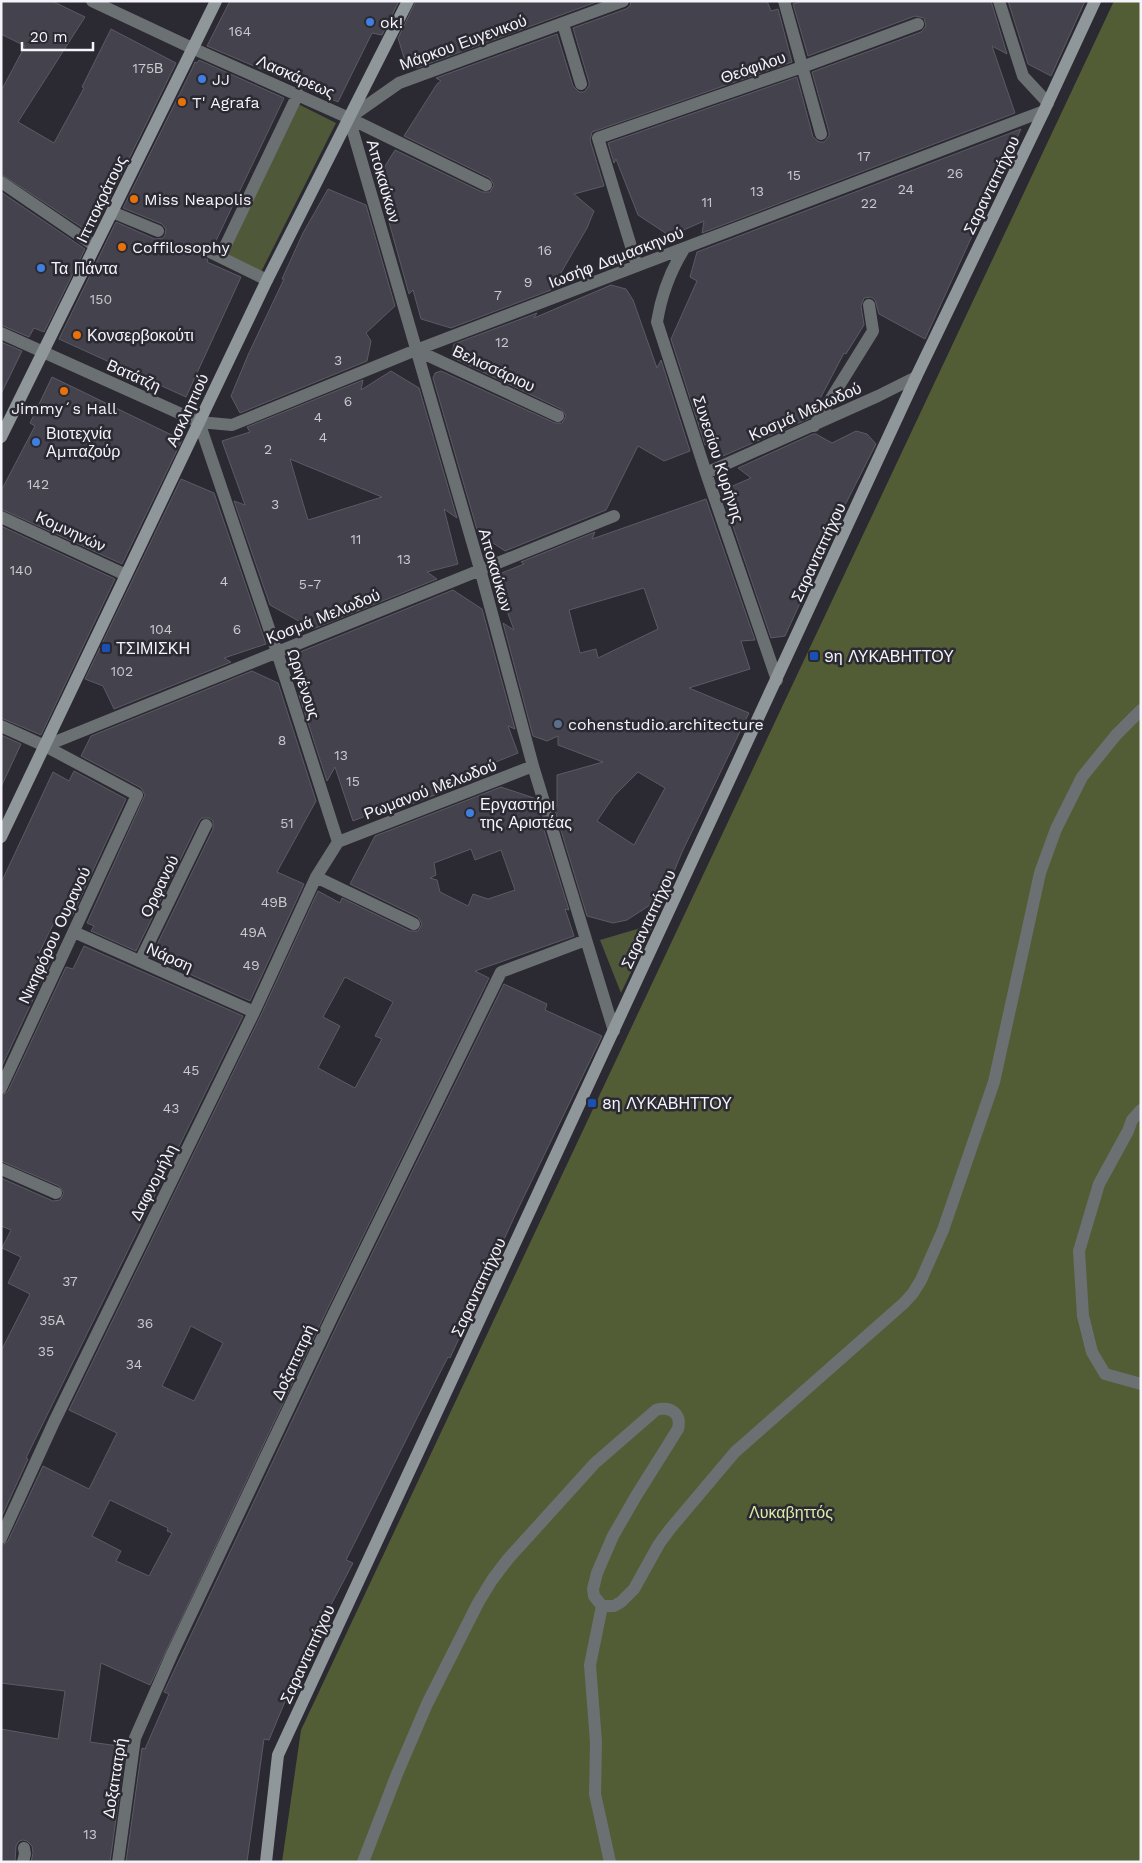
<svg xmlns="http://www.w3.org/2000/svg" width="1142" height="1863" viewBox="0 0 1142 1863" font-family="'Work Sans',sans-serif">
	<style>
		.green { fill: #50583a }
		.forest { fill: #535d35 }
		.building { fill: #44434d; stroke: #5b5a65; fill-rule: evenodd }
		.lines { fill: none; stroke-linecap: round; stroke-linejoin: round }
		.lane { stroke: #6b7073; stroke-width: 12 }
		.street { stroke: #6b7073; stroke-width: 12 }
		.secondary { stroke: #8f979b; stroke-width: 12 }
		.shop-dot { fill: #3f7fe0; stroke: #2b2932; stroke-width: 2 }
		.food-dot { fill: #e8710a; stroke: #2b2932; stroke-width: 2 }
		.transit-dot { fill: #1a4fb4; stroke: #2b2932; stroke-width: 2 }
		.service-dot { fill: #5c6f8a; stroke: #2b2932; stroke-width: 2 }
		.labels { text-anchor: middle; stroke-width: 5; stroke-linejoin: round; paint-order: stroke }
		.number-label { font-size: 14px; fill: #c9c8cf }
		.poi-label { font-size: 16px; fill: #f5f4fa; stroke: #2b2932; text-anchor: start }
		.street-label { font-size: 16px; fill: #f5f4fa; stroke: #2b2932 }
		.park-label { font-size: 16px; fill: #d9eca7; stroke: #2b2932 }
	</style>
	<rect width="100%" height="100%" fill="#2b2932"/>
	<path class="green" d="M298 104 336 123 261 272 226 255Z
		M654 924 621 993 600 940Z"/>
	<path class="forest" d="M1114 1H1141V1862H282L301 1730Z"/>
	<path class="building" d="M1 1H52L85 17 18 122 54 143 84 88 82 87 111 29 176 63 92 234 1 174V91L25 46 1 34Z
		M230 1H399L382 35 372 33 338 102 207 46Z
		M416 1H599L417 68 405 61 398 38Z
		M631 1H767L771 11 778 9 792 62 592 132 590 140 604 186 574 194 594 211 587 228 551 290 451 328 421 319 413 290 409 294 377 179 395 150 482 192H490L494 185 490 178 404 136 437 84 441 81 436 78 557 34 573 86 579 92H584L589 86V82L573 28 626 9 630 6Z
		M803 1H991L1007 54 992 46 1015 113 702 233 704 221 670 236 638 215 616 159 614 163 608 143 797 77 813 137 819 142H824L829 136V132L812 72 921 32 926 26 924 18 915 16 808 56 793 4Z
		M1008 1H1085L1051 76 1028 64Z
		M199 60 284 98 214 245 207 243 201 248V255L208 260 207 262 241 277 186 397 59 339 116 222 155 239 163 238 165 235 166 229 162 224 123 208 191 71 195 62 197 63Z
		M1021 129 925 339 879 314 875 300 871 297 864 298 861 306 864 325 846 354 844 353 810 418 723 456 708 444 705 445 671 339 697 281 690 277 697 252Z
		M328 189 366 205 395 306 366 333 371 341 367 361 240 413 231 396 248 355 284 279H282L303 233Z
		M1 192 85 249 44 332 34 328 29 337 1 325Z
		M611 285 626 289 633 300 657 368 661 360 690 451 664 461 638 446 606 510 505 551 478 533 433 378 435 373 441 371 555 423H562L566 416 561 409 451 357 454 344 537 313 534 318Z
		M1 342 22 351 1 394Z
		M391 371 419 388 457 518 444 509 458 564 427 572 437 579 313 629 270 605 234 501 245 505 222 441 250 432 247 427 363 380 361 390ZM290 459 382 497 308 520Z
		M52 377 182 440 122 564 1 509V491L35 426 30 423Z
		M856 431 867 434 876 444 843 509 785 636 771 638 721 491 751 478 738 468 813 434H816L832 443Z
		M181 479 214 493 266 644 224 658 231 662 114 709 103 686 85 679Z
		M706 499 755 640 741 641 750 669 689 688 749 713 682 852 664 896 627 920 613 923 587 916 553 804 557 806V775L603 762 558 745V736L547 741 533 736 503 623 514 630 494 576 524 564 521 562 595 532 592 539ZM644 588 658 629 598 658 596 649 580 653 569 610ZM638 772 665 788 634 845 597 821 614 796Z
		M1 526 115 579 41 735 1 718Z
		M453 590 482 609 515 729 508 726 518 753 464 775 476 779 386 814 391 806 353 821 335 767 327 781 298 692 310 697 295 654Z
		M252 671 278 683 316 801 277 872 304 884 250 1001 151 957 213 829V821L209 818H202L199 821 136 951 91 931 94 926 87 923 145 795 141 788 81 756 91 736Z
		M1 735 21 744 1 787Z
		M74 771 126 799 72 916 60 911 36 959 50 963 1 1068V883L53 772 69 781Z
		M501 787 534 798 569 910 565 909 574 936 475 971 489 978 326 1312 150 1685 101 1663 90 1742 126 1747 110 1862H31L33 1853 32 1846 27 1841 23 1840 19 1841 16 1846 15 1862H1V1729L58 1739 65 1691 1 1683V1546L8 1541 43 1466 89 1489 117 1433 69 1410 261 1015 318 891 340 903 342 898 410 931H418L422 924 418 917 350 884 375 836ZM471 849 475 860 501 850 515 890 488 899 473 894 468 906 440 892 437 880 430 878 436 875 434 863ZM345 977 393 1002 375 1036 382 1039 355 1088 318 1068 340 1026 323 1017ZM191 1326 223 1343 194 1401 162 1386ZM110 1500 168 1528 167 1531 172 1533 149 1576 116 1561 121 1551 92 1536Z
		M84 946 243 1016 26 1458 28 1459 1 1518V1351L30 1294 8 1283 21 1257 2 1248 11 1230 1 1226V1178L53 1201 60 1200 64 1193 59 1186 1 1161V1096L8 1091 66 967 73 969Z
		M504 984 547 1004 545 1010 602 1036 517 1211 450 1358 448 1357 417 1418 346 1560 353 1563 323 1620 291 1693 289 1692 269 1740 264 1739 247 1862H126L142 1748 145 1749 169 1694 164 1692 340 1319Z"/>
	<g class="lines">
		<path class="lane" d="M563 24 581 84
			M140 961 206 825"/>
		<path class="street" d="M92 1 192 48 349 118 486 185
			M784 1 821 134
			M999 1 1023 76 1048 103
			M349 118 480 569 533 766 614 1031
			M349 118 399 83 623 1
			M1 182 95 246
			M112 212 158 231
			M684 249C671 270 661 297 657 322L706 473 777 680
			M208 251 267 280
			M220 257 298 94
			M637 266 598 138 802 67 918 24
			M1 333 199 422 232 425 416 350 1044 111
			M416 350 558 416
			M199 422 277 652 338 842
			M814 426 873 331 869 305
			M706 473 878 396 916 377
			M1 517 126 575
			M1 726 45 746 137 795 1 1088
			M45 746 614 516
			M338 842 533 766
			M316 877 414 924
			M74 932 254 1012
			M1141 1110 1132 1120 1128 1131 1099 1184 1079 1251 1083 1316 1092 1352 1105 1374 1141 1384
			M1 1169 56 1193
			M1 1538 54 1422 254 1012 316 877 338 842
			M602 1606 590 1665 596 1742 595 1794 610 1862
			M23 1862 25 1854 24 1848
			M118 1862 135 1738 172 1654 333 1315 501 972 586 940
			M363 1862 397 1774 427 1704 478 1603 492 1580 508 1559 595 1463 656 1410C670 1406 682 1413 678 1429L636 1496 613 1536 597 1573 593 1589 594 1596 602 1606H614L621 1602 634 1589 659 1544 670 1529 735 1452 904 1303 913 1293 921 1280 943 1230 994 1082 1040 873 1056 829 1082 777 1116 735 1141 710"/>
		<path class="secondary" d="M1 437 216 1
			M1 837 267 280 408 1
			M266 1862 278 1755 916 377 1044 111 1095 1"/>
	</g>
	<g class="shop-dot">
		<circle cx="370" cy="22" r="5"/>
		<circle cx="202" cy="79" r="5"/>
		<circle cx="41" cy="268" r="5"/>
		<circle cx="36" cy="442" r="5"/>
		<circle cx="470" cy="813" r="5"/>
	</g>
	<g class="food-dot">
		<circle cx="182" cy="102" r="5"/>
		<circle cx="134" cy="199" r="5"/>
		<circle cx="122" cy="247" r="5"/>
		<circle cx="77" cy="335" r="5"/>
		<circle cx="64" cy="391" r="5"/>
	</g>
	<g class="transit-dot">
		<rect x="101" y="643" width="10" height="10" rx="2.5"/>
		<rect x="809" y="651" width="10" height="10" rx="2.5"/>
		<rect x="587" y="1098" width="10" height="10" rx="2.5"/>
	</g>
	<circle class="service-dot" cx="558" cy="724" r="5"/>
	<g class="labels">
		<g class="number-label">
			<text x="240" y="36">164</text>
			<text x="148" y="73">175Β</text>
			<text x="864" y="161">17</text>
			<text x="955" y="178">26</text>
			<text x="794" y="180">15</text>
			<text x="906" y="194">24</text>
			<text x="757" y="196">13</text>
			<text x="707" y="207">11</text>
			<text x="869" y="208">22</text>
			<text x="545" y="255">16</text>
			<text x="528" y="287">9</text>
			<text x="498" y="300">7</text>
			<text x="101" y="304">150</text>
			<text x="502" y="347">12</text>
			<text x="338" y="365">3</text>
			<text x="348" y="406">6</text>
			<text x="318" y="422">4</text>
			<text x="323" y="442">4</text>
			<text x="268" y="454">2</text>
			<text x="38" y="489">142</text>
			<text x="275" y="509">3</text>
			<text x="356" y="544">11</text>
			<text x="404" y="564">13</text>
			<text x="21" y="575">140</text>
			<text x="224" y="586">4</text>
			<text x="310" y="589">5-7</text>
			<text x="161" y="634">104</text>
			<text x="237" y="634">6</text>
			<text x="122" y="676">102</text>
			<text x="282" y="745">8</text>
			<text x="341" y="760">13</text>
			<text x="353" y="786">15</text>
			<text x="287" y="828">51</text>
			<text x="274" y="907">49Β</text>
			<text x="253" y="937">49Α</text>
			<text x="251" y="970">49</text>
			<text x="191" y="1075">45</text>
			<text x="171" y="1113">43</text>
			<text x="70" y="1286">37</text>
			<text x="52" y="1325">35Α</text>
			<text x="145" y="1328">36</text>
			<text x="46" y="1356">35</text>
			<text x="134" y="1369">34</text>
			<text x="90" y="1839">13</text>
		</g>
		<g class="poi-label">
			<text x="380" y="28">ok!</text>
			<text x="212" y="85">JJ</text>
			<text x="192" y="108">T' Agrafa</text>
			<text x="144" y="205">Miss Neapolis</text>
			<text x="132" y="253">Coffilosophy</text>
			<text x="51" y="274">Τα Πάντα</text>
			<text x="87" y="341">Κονσερβοκούτι</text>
			<text x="64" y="414" text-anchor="middle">Jimmy´s Hall</text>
			<text x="46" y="439">Βιοτεχνία<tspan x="46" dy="18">Αμπαζούρ</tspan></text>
			<text x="116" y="654">ΤΣΙΜΙΣΚΗ</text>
			<text x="824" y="662">9η ΛΥΚΑΒΗΤΤΟΥ</text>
			<text x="568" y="730">cohenstudio.architecture</text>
			<text x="480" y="810">Εργαστήρι<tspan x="480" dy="18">της Αριστέας</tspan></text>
			<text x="602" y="1109">8η ΛΥΚΑΒΗΤΤΟΥ</text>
		</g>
		<g class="street-label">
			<text transform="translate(463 42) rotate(-20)" y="6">Μάρκου Ευγενικού</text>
			<text transform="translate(753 67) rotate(-19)" y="6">Θεόφιλου</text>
			<text transform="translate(296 76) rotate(24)" y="6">Λασκάρεως</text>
			<text transform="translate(384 181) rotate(74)" y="6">Αποκαύκων</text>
			<text transform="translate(991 185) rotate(-64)" y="6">Σαρανταπήχου</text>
			<text transform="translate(101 199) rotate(-64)" y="6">Ιπποκράτους</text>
			<text transform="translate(616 257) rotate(-21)" y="6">Ιωσήφ Δαμασκηνού</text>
			<text transform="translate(494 368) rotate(25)" y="6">Βελισσάριου</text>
			<text transform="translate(134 375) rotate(24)" y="6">Βατάτζη</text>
			<text transform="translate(187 410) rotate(-65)" y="6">Ασκληπιού</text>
			<text transform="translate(805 411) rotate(-24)" y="6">Κοσμά Μελωδού</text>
			<text transform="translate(719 459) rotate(72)" y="6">Συνεσίου Κυρήνης</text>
			<text transform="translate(71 531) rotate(25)" y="6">Κομνηνών</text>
			<text transform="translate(818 552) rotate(-65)" y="6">Σαρανταπήχου</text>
			<text transform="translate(496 570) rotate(74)" y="6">Αποκαύκων</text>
			<text transform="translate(323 616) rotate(-22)" y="6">Κοσμά Μελωδού</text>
			<text transform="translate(304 684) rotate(72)" y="6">Ωριγένους</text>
			<text transform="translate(430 789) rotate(-21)" y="6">Ρωμανού Μελωδού</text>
			<text transform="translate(159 886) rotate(-64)" y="6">Ορφανού</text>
			<text transform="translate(648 919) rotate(-65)" y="6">Σαρανταπήχου</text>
			<text transform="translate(54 935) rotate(-65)" y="6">Νικηφόρου Ουρανού</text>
			<text transform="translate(170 957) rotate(24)" y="6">Νάρση</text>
			<text transform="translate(153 1182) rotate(-63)" y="6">Δαφνομήλη</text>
			<text transform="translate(478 1287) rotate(-65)" y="6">Σαρανταπήχου</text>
			<text transform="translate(293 1362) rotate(-65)" y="6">Δοξαπατρή</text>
			<text transform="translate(307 1654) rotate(-65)" y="6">Σαρανταπήχου</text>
			<text transform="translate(114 1778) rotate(-81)" y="6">Δοξαπατρή</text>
		</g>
		<g class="park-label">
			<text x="791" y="1518">Λυκαβηττός</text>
		</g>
	</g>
	<rect width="1142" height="1863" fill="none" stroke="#f5f4fa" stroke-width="5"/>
	<path d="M22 42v8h71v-8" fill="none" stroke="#f5f4fa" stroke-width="2.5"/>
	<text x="30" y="42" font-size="15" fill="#f5f4fa" stroke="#2b2932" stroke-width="4" paint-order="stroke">20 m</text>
</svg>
